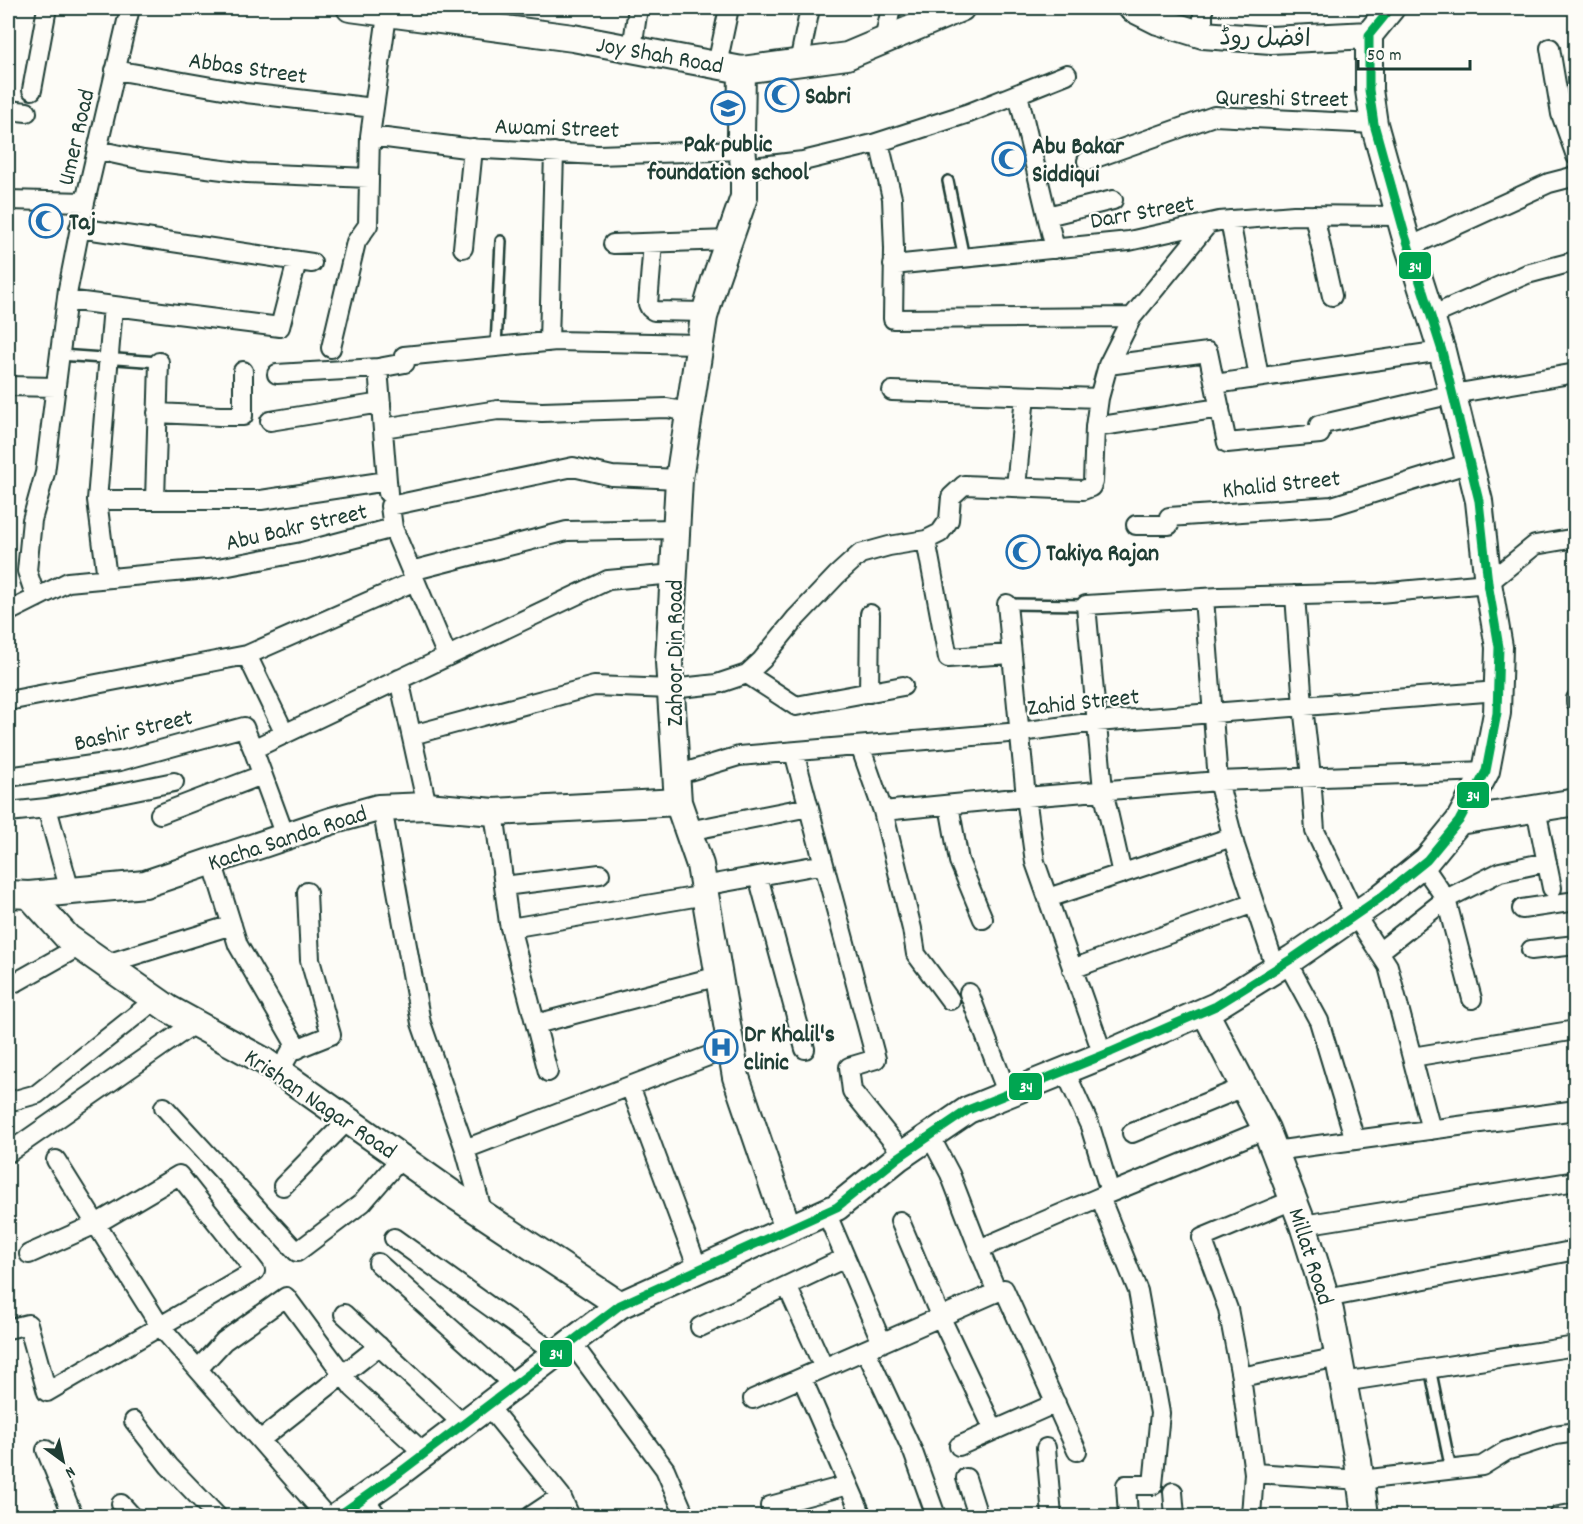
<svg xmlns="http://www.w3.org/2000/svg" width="1583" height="1524" viewBox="0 0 1583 1524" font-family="Dekko,'Playpen Sans Arabic',sans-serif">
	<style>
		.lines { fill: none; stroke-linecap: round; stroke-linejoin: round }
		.lane-casing { stroke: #1f3d34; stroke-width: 14 }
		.street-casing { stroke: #1f3d34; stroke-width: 22 }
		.secondary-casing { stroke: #1f3d34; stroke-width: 30 }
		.lane { stroke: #fdfcf7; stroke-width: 9 }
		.street { stroke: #fdfcf7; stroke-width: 18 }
		.secondary { stroke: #fdfcf7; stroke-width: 26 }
		.bus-1-casing { stroke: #fdfcf7; stroke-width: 14 }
		.bus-1 { stroke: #00a651; stroke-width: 9 }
		.labels { text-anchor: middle; stroke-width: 4.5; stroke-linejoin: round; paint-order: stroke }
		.street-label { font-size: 24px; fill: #1f3d34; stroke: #fdfcf7 }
		.poi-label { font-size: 24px; font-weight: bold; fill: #1f3d34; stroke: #fdfcf7; text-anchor: start }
		.line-badge { stroke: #fdfcf7; stroke-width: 2 }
		.badge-label { font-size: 16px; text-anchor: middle; font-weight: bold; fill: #fff }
	</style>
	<rect width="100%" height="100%" fill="#fdfcf7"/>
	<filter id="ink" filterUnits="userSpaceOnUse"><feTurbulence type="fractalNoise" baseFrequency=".0167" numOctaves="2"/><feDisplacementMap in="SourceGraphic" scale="12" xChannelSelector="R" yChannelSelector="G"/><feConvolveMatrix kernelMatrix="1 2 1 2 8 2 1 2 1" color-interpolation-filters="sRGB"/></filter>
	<g filter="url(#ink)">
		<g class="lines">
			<g class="lane-casing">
				<path id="lane" d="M948 181 964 258
					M496 347 501 241
					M60 355 159 362
					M1007 604 1086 605
					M1430 1368 1451 1470"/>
			</g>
			<g class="street-casing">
				<path id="street" d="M1203 8V35
					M884 41 891 8
					M1550 48 1561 114 1576 156
					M632 49 638 8
					M799 63 810 8
					M717 65 729 8
					M115 70 246 93 374 108
					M32 90 47 8
					M1018 94 1055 249
					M8 110 27 112
					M370 136 466 148 598 155 743 150
					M879 142 892 198 894 249 893 319 1132 317
					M97 150 143 160 247 173 369 178
					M1087 161 1214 116 1374 124
					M744 168 803 161 873 144 969 113 1067 74
					M8 200 85 202
					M1314 215 1332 296
					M1047 216 1113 200
					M1230 220 1259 377
					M79 228 312 263
					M653 243 648 304 650 308 654 311 705 312
					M613 244 729 240
					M1409 247 1549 183 1576 176
					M463 248 473 148
					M893 265 1129 241 1219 221 1294 215 1400 216
					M67 300 280 327 297 261
					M1431 316 1527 274 1576 261
					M549 342 554 152
					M331 348 356 242 368 225 370 136 388 8
					M1108 365 1208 352 1227 443 1320 434 1319 425 1453 394 1576 373
					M378 368 388 493
					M277 374 378 368 405 363 404 356 556 341 699 344
					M1215 384 1442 351
					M8 386 56 387
					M892 391 1099 398
					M157 413 220 416H243V371
					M270 421 381 403
					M1095 427 1220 408
					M383 428 498 410 542 412 667 408 689 412
					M1016 487 1025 396
					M97 500H261L387 481
					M155 500 159 362
					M1136 525H1169V517L1332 506 1470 463
					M393 528 447 656
					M926 540 948 658 1011 654
					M411 571 567 531 676 529
					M107 578 97 500 113 306
					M1295 595 1303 706 1311 776 1315 831 1355 915 1388 966 1431 1130
					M36 598 27 571 32 520 45 473 68 289 85 202 130 8
					M1204 598 1218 781 1235 846 1276 969
					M1007 604 1026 797 1035 862 1103 1055
					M8 612 68 582 218 568 302 552 393 528 390 506 573 467 612 476 679 479
					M247 655 285 734
					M747 674 796 706 903 686
					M399 679 427 806
					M869 693 870 614
					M1576 699V702
					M8 701 247 655 415 581
					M412 735 594 686 671 689 717 684 747 674 762 660 796 618 837 575 860 554 889 546 926 540 940 533 949 520 951 497 964 485 1083 490 1091 487 1093 482 1095 427 1099 398 1108 365 1132 317 1208 224
					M860 746 883 811 1026 797 1218 781 1486 771
					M794 752 876 1059 849 1067 852 1091 903 1154
					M676 775 739 756 1020 732 1096 722 1498 691
					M8 777 120 761 244 727 253 749
					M949 805 959 861 983 919
					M382 808 421 1023 465 1149 483 1214
					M1536 809 1552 888
					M883 811 912 929 916 954 950 1000
					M8 812 47 808
					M494 812 509 923 548 1072
					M160 814 262 775
					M688 831 809 807
					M285 836 253 749 608 580 674 574
					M212 861 238 945 298 1049
					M1422 864 1446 899 1472 999
					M1122 874 1103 790 1086 605 1219 597 1379 593 1488 583 1535 545 1576 538
					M758 876 805 1049
					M504 886 600 874
					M703 886 824 864
					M70 891 47 808 174 782
					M1048 898 1232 837
					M1522 909 1576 901
					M510 928 706 895
					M1531 950 1576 945
					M1379 952 1446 899 1500 872 1547 862
					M1287 962 1319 1021 1355 1140
					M106 964 232 925
					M1072 969 1254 903
					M8 985 18 981 80 946
					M969 993 1008 1095
					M536 1024 719 976
					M1412 1057 1576 1030
					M1065 1071 1090 1126 1110 1192
					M279 1072 291 1051 331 1035 310 960 307 892
					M630 1086 698 1269
					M8 1102 37 1094 155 1000
					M164 1107 297 1252 362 1203 401 1158
					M1132 1133 1244 1087
					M930 1136 950 1174 979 1249
					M465 1149 732 1047
					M1274 1151 1576 1110
					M8 1153 195 1023
					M283 1186 348 1120
					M826 1212 882 1343
					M900 1221 941 1318 994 1430
					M1303 1225 1576 1181
					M394 1238 556 1354
					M29 1254 96 1224 160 1326 326 1516
					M378 1263 514 1385
					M787 1286 824 1368
					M997 1292 979 1249 1100 1197
					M1326 1298 1576 1250
					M344 1314 463 1424
					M700 1327 845 1258
					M8 1329 28 1324 47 1392 255 1271 179 1175 96 1224 56 1160
					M571 1342 665 1469 685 1516
					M866 1351 913 1452 936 1516
					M198 1369 224 1341 286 1297 353 1388 425 1454
					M1241 1377 1339 1357
					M802 1378 862 1516
					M1343 1382 1576 1346
					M753 1399 1004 1289 1077 1451
					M488 1406 561 1496 570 1516
					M134 1421 169 1466 217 1516
					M260 1440 379 1346
					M959 1446 1056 1403
					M1046 1448 1052 1516
					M46 1450 73 1516
					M1254 1473 1361 1480 1482 1466 1506 1451 1555 1435 1576 1432
					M966 1478 978 1516
					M1173 1492 1175 1516
					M364 1498 377 1516
					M121 1504 132 1516
					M770 1506 848 1485
					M531 1516 561 1496
					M1128 1516 1126 1485H1153L1160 1413 1138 1291 1100 1197 1266 1129
					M1251 1516 1254 1473 1241 1377 1228 1309 1202 1238 1293 1200
					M1559 1516 1576 1513"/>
			</g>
			<g class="secondary-casing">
				<path id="secondary" d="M350 8 573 38 742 70 847 56 961 8
					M1132 8 1158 21 1203 35 1271 40 1369 35
					M742 70 741 136 744 168V197L715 280 704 317 679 479 669 662 678 802 700 865 736 1077 788 1229
					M1459 821 1576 802
					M8 894 29 895 145 884 331 821 378 808 427 806 494 812 678 802
					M29 895 68 938 169 1009 264 1061 454 1195 620 1305
					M1205 1012 1266 1129 1303 1225 1330 1311 1358 1461 1365 1516
					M338 1516 399 1473 620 1305 837 1207 899 1157 968 1110 1111 1052 1216 1006 1293 958 1380 898 1427 860 1459 821 1486 771 1497 713 1499 647 1488 583 1479 501 1442 351 1405 235 1374 124 1369 90V35L1391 8"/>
			</g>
			<use href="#lane" class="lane"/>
			<use href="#street" class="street"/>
			<use href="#secondary" class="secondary"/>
			<g class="bus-1-casing">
				<path id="bus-1" d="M338 1516 399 1473 620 1305 837 1207 899 1157 968 1110 1111 1052 1216 1006 1293 958 1380 898 1427 860 1459 821 1486 771 1497 713 1499 647 1488 583 1479 501 1442 351 1405 235 1374 124 1369 90V35L1391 8"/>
			</g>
			<use href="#bus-1" class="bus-1"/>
		</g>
	</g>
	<defs>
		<g id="mosque-ring" transform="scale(1.725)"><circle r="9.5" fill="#fdfcf7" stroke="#1f6fb2" stroke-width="1.5"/><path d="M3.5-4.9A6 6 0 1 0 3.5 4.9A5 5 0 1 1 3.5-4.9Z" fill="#1f6fb2"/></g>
		<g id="school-ring" transform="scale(1.725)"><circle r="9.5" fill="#fdfcf7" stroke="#1f6fb2" stroke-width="1.5"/><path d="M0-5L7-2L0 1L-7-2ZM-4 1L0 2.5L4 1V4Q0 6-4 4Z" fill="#1f6fb2"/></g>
		<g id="hospital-ring" transform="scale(1.725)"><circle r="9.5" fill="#fdfcf7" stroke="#1f6fb2" stroke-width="1.5"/><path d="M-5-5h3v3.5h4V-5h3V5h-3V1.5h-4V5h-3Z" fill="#1f6fb2"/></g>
	</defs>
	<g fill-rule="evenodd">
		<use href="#mosque-ring" x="782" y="95"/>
		<use href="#school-ring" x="728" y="108"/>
		<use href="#mosque-ring" x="1009" y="159"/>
		<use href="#mosque-ring" x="46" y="221"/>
		<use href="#mosque-ring" x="1023" y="552"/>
		<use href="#hospital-ring" x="721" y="1047"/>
	</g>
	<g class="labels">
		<g class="street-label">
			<text transform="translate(1265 37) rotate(1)" y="8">افضل روڈ</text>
			<text transform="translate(660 54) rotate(10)" y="8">Joy Shah Road</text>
			<text transform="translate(248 67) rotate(8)" y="8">Abbas Street</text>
			<text transform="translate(1282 97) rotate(1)" y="8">Qureshi Street</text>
			<text transform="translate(557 127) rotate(2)" y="8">Awami Street</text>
			<text transform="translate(75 137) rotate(-77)" y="8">Umer Road</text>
			<text transform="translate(1142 211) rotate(-10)" y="8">Darr Street</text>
			<text transform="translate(1281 483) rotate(-6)" y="8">Khalid Street</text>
			<text transform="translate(296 526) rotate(-13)" y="8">Abu Bakr Street</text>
			<text transform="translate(674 653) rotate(-90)" y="8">Zahoor Din Road</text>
			<text transform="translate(1083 701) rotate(-6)" y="8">Zahid Street</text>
			<text transform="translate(133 729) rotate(-13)" y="8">Bashir Street</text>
			<text transform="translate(287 837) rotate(-18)" y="8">Kacha Sanda Road</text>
			<text transform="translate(321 1103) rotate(34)" y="8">Krishan Nagar Road</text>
			<text transform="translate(1312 1256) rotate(72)" y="8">Millat Road</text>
		</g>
		<g class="poi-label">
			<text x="805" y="103">Sabri</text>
			<text x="728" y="151" text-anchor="middle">Pak public<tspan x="728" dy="28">foundation school</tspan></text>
			<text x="1032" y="153">Abu Bakar<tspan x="1032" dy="28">Siddiqui</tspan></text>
			<text x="69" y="229">Taj</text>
			<text x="1046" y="560">Takiya Rajan</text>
			<text x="744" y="1041">Dr Khalil's<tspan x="744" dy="28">clinic</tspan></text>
		</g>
	</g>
	<g class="line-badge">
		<rect x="1398" y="251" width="34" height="29" rx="6" fill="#00a651"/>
		<rect x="1456" y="781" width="34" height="28" rx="6" fill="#00a651"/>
		<rect x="1008" y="1072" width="35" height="29" rx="6" fill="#00a651"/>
		<rect x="539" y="1339" width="34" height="29" rx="6" fill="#00a651"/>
	</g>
	<g class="badge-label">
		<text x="1415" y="272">34</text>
		<text x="1473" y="801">34</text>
		<text x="1026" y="1092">34</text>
		<text x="556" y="1359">34</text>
	</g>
	<rect width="1583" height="1524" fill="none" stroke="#fdfcf7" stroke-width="30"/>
	<rect x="15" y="15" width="1553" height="1494" fill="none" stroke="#1f3d34" stroke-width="2" filter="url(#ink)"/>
	<g transform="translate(63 1461) rotate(147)" stroke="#fdfcf7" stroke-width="4.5" paint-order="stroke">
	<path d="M0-4.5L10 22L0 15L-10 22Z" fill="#1f3d34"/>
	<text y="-9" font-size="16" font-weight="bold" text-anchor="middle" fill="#1f3d34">N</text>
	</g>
	<path d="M1358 60v9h112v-9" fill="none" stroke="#1f3d34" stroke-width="3"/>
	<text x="1367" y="60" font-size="18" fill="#1f3d34" stroke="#fdfcf7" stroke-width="4.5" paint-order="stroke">50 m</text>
</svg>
